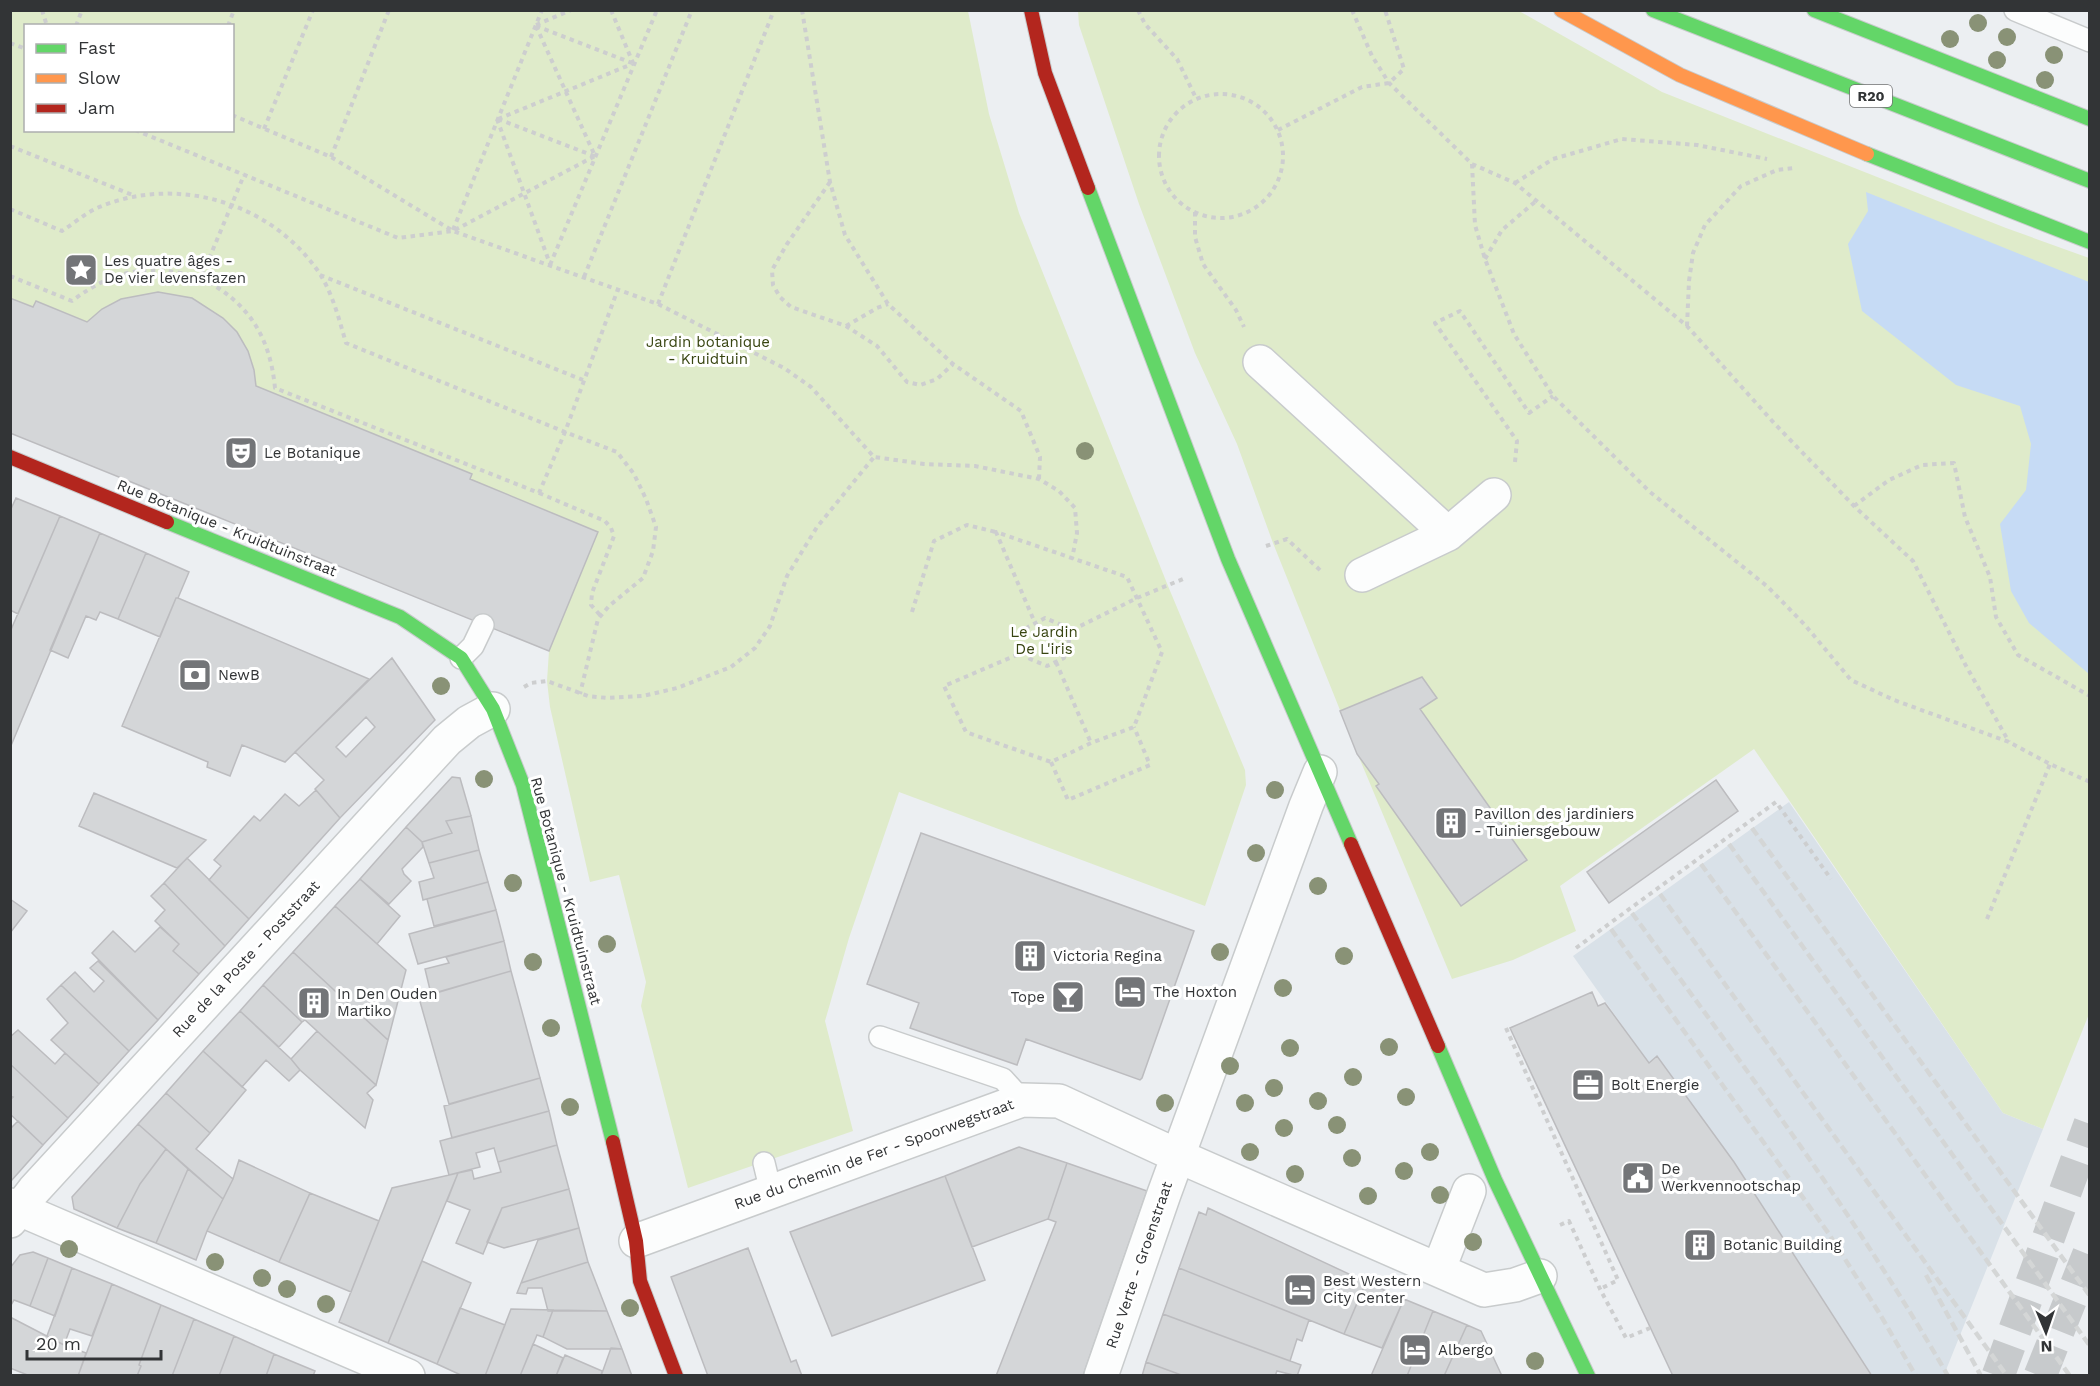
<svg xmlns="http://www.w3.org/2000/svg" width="2100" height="1386" viewBox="0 0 2100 1386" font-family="'Work Sans',sans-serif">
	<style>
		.built { fill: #d9e1e8 }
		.green { fill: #dfebca; fill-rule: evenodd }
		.water { fill: #c6dbf5 }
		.building { fill: #d4d6d8; stroke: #bcbcbf; stroke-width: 1.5; fill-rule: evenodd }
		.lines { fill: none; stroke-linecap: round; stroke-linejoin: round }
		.secondary-tunnel { stroke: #c7cacc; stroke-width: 33; stroke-dasharray: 33 16; stroke-linecap: butt }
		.lane-casing { stroke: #c8cbcc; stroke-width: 24 }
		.street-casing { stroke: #c8cbcc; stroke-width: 36 }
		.fast-casing { stroke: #c8cbcc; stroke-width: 16 }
		.slow-casing { stroke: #c8cbcc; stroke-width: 16 }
		.jam-casing { stroke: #c8cbcc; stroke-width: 16 }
		.path { stroke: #cdcecf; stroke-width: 4; stroke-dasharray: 4.5 4.5; stroke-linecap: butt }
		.lane { stroke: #fcfdfd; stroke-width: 21 }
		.street { stroke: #fcfdfd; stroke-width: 33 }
		.fast { stroke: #63d668; stroke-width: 14 }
		.slow { stroke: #ff974d; stroke-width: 14 }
		.jam { stroke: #b3261e; stroke-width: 14 }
		.rail { stroke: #d4d6d6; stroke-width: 4.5; stroke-dasharray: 9 4.5; stroke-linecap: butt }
		.tree { fill: #899276 }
		.labels { text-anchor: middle; stroke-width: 6; stroke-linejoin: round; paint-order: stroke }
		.shield { fill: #fff; stroke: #707172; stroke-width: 1.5 }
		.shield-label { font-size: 14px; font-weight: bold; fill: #323436 }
		.poi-label { font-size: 15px; fill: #323436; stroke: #fff; text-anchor: start }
		.park-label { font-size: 15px; fill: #384511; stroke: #fff }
		.street-label { font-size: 15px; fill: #323436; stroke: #fff }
	</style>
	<rect width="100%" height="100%" fill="#eceff2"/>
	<path class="built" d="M1789 802 2003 1113 2043 1129 1944 1375H1872L1734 1162 1657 1057 1649 1063 1573 956Z"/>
	<path class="green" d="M10 11H968L989 114 1019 213 1168 586 1245 770 1246 785 1205 906 899 792 849 938 825 1021 853 1131 688 1188 641 1006 646 982 619 875 590 882 550 707 547 681 549 651 11 433ZM26 26H232V130H26Z
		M1078 11H1519L1662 92 2006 228 2089 258V1014L2043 1129 2003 1113 1754 749 1560 886 1576 931 1513 960 1452 979 1358 755 1273 543 1237 444 1195 353 1139 204 1079 25Z"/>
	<path class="water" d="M1866 192 2089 282V674L2029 623 2011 591 2000 524 2026 490 2031 444 2020 406 1956 385 1862 311 1848 244 1868 211Z"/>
	<path class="building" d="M158 292 192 298 223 318 237 332 248 351 254 370 256 386 472 474 470 479 598 532 549 651 10 433V298L33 307 36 301 87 322 102 309 121 299Z
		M16 498 60 516 18 614 10 610V511Z
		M60 516 100 533 10 748V632Z
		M100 533 146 553 118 619 100 612 96 620 86 616 68 658 50 650Z
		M146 553 189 572 178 598H176L160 637 118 619Z
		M176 598H178L369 679 285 762 242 745 230 776 207 767 208 762 122 726Z
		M392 658 435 720 340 818 315 789 324 780 295 752ZM366 717 375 727 346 757 336 747Z
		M1422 677 1437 698 1420 709 1527 860 1461 906 1376 786 1379 784 1357 754 1340 711Z
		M452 777 460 778 471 816 446 821 452 833 422 842 406 827Z
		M1716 780 1738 811 1609 903 1587 872Z
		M316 790 340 818 249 919 209 880 221 866 214 860 254 816 260 821 285 794 299 806Z
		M94 793 206 840 177 868 79 826Z
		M471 816 479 850 429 863 422 842 452 833 446 821Z
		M406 827 422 842 423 847 402 869 404 874 411 881 389 904 360 879Z
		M921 833 1194 931 1142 1078 1140 1080 1026 1039 1017 1065 910 1028 919 1003 867 984Z
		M479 850 488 882 423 900 419 882 434 878 429 863Z
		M187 858 249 919 225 946 164 883Z
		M360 879 400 916 377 944 335 906Z
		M488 882 496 910 434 926 427 899Z
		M164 883 225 946 199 974 173 951 179 944 155 921 165 910 151 896Z
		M10 899 27 911 10 933Z
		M335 906 406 970 388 1040 293 952Z
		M496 910 504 941 418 964 409 934Z
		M160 927 179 944 173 951 199 974 158 1020 92 953 113 931 135 952Z
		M504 941 511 971 431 994 425 969 449 963 446 957Z
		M293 952 388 1040 376 1085 305 1020 302 1022 263 985Z
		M98 961 158 1020 129 1051 61 985 75 972 94 992 104 981 90 968Z
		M511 971 540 1078 449 1104 419 998Z
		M61 985 129 1051 99 1084 51 1040 68 1023 47 999Z
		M263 985 302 1022 279 1047 240 1011Z
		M1592 992 1598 1006 1605 1003 1649 1063 1657 1056 1734 1162 1872 1376H1673L1510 1028Z
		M240 1011 291 1059 300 1070 289 1081 266 1060 242 1087 203 1051Z
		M18 1030 55 1064 65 1053 99 1084 68 1118 10 1064V1037Z
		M317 1031 376 1085 367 1093 373 1100 365 1128 300 1070 291 1059Z
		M203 1051 246 1090 210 1133 166 1093Z
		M10 1064 68 1118 43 1145 10 1114V1100L13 1097 10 1096Z
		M540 1078 549 1111 452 1138 444 1106Z
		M166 1093 210 1133 196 1149 233 1179 223 1199 138 1124Z
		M549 1111 557 1145 498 1162 494 1148 476 1153 480 1167 449 1175 440 1141Z
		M18 1121 43 1145 11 1181 10 1126 12 1127Z
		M138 1124 166 1149 140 1184 117 1228 74 1209 72 1197Z
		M557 1145 569 1189 502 1208 483 1254 456 1243 470 1210 447 1201 458 1173 472 1170 474 1179 501 1172 498 1162Z
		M1019 1147 1067 1163 1048 1219 972 1247 945 1176Z
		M166 1149 188 1169 156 1243 117 1228 140 1184Z
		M239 1160 310 1193 279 1262 207 1231 233 1179Z
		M1067 1163 1147 1191 1083 1376H996L1056 1222 1048 1219Z
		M188 1169 223 1199 207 1231 196 1260 156 1243Z
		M458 1173 388 1343 339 1322 392 1188Z
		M945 1176 985 1280 832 1336 790 1232Z
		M569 1189 579 1228 504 1248 487 1242 502 1208Z
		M310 1193 379 1221 351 1292 279 1262Z
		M1208 1208 1366 1282 1344 1334 1179 1268 1199 1212 1206 1215Z
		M579 1228 588 1262 521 1283 538 1240Z
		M748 1248 791 1362 796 1360 802 1376H708L671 1277Z
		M33 1252 48 1258 30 1306 14 1300 10 1307V1268L20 1255Z
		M48 1258 72 1268 55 1316 30 1306Z
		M422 1261 471 1283 437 1364 388 1343Z
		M588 1262 607 1311H548L542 1288H528L526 1294 517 1293 521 1283Z
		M72 1268 112 1284 92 1336 70 1329 64 1345 47 1336Z
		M1179 1268 1309 1320 1302 1341 1297 1339 1290 1361 1163 1314Z
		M1366 1282 1404 1299 1382 1348 1344 1334Z
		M112 1284 161 1305 139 1365 141 1366 137 1376H78Z
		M1404 1299 1433 1311 1407 1376H1371Z
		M161 1305 194 1319 172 1376H137L141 1366 139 1365Z
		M460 1308 505 1325 485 1376H463L437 1364Z
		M511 1309 553 1310 543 1337 537 1335 520 1376H485Z
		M553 1310 607 1311 622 1349H567L543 1337Z
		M1433 1311 1467 1325 1444 1376H1407Z
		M1163 1314 1301 1365 1297 1376 1277 1371 1275 1376H1184L1146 1362Z
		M10 1317 64 1345 86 1353 78 1376H30L10 1368Z
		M194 1319 234 1336 219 1376H172Z
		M1467 1325 1481 1331 1502 1376H1444Z
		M234 1336 274 1354 266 1376H219Z
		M533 1344 563 1358 556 1376H520Z
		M611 1348 622 1349 632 1376H601Z
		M274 1354 315 1371 313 1376H266Z
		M565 1355 602 1371 601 1376H556Z
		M1146 1362 1184 1376H1142Z"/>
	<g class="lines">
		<path class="secondary-tunnel" d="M1998 1376 2090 1124
			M2040 1376 2090 1251"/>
		<g class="lane-casing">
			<path id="lane" d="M2015 10 2090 41
				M461 658 473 646 483 625
				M880 1037 1003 1079 1022 1100
				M764 1163 771 1192"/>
		</g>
		<g class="street-casing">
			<path id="street" d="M1260 362 1448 534
				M1362 575 1448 534 1494 495
				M10 1205 408 1376
				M10 1221 34 1190 447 740 469 722 493 709
				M636 1241 1022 1100 1059 1101 1178 1156 1484 1290 1515 1285 1540 1276
				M1443 1258 1469 1191
				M1101 1376 1164 1194 1306 806 1320 772"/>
		</g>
		<g class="fast-casing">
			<path id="fast" d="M1653 10 2090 181
				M1814 10 2090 119
				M1867 154 2090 242
				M1088 188 1228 559 1351 844
				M167 522 400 617 461 658 493 709 523 785 613 1142
				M1438 1046 1495 1180 1588 1376"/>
		</g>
		<g class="slow-casing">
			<path id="slow" d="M1561 10 1680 75 1867 154"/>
		</g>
		<g class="jam-casing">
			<path id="jam" d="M1031 10 1045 73 1088 188
				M10 457 167 522
				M1351 844 1438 1046
				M613 1142 636 1241 640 1281 676 1376"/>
		</g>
		<path class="path" d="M42 10 47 26
			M611 10 633 63
			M802 10 830 182 845 235 888 304 953 364 1021 411 1040 457 1039 479
			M1138 10 1145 24 1177 59 1196 98
			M1352 10 1372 56 1389 83 1431 124 1472 164 1515 183 1687 326 1774 423 1854 506 1913 561 1965 664 2009 742
			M536 25 571 10
			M76 26 82 10
			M228 26 234 10
			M536 26 595 156
			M536 26 632 63
			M10 43 26 49
			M1159 156a62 62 0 1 1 124 0a62 62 0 1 1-124 0Z
			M232 115 331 157 453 231 658 304 784 368 811 387 874 457 924 464 975 466 1039 479 1059 491 1075 508 1077 533 1072 559
			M497 119 550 264
			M498 119 632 64
			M498 119 594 156
			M264 129 313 10
			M135 130 398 238 453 231 595 156
			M1278 130 1362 87 1389 83 1404 69 1385 10
			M10 146 135 196
			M331 157 389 10
			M1472 164 1475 225 1485 259 1514 334 1553 396 1650 492 1768 587 1805 625 1851 680 1894 700 2009 742 2050 764 2090 782
			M830 182 787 244 772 270 773 285 780 297 791 307 846 326 877 346 907 382 920 385 937 379 953 364
			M1515 183 1553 159 1622 139 1697 145 1767 159
			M10 209 62 231C73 224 84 214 97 208 176 174 272 202 320 274 333 295 339 319 346 343L565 432 618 289
			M1195 212V237L1203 264 1236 310 1244 327
			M453 230 542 10
			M1485 259 1502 230 1536 201
			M550 265 657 10
			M320 275 583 380
			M10 276 72 301C114 269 150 263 201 278L244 175
			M584 277 692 10
			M201 278C248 302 270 336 275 388L539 493 565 432 617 452 634 474 646 499 656 527 653 551 643 578 609 606 598 619 580 694
			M658 304 774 10
			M846 326 877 308 888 304
			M1687 326 1689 281 1693 253 1705 225 1741 186 1777 170 1794 168
			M1515 462 1517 441 1435 323 1460 311 1529 413 1553 396
			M539 493 605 521 611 528 614 536 592 593 591 605 600 615
			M1854 506 1889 480 1922 465 1954 463 1965 517 1990 577 1996 617 2018 655 2090 696
			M1266 546 1287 539 1322 572
			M912 612 934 541 967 525 996 532
			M1066 633 1062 625 1045 618 1028 627 1021 642 1030 659 1047 666 1064 658 1069 641 1066 633 1137 598 1183 579
			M1026 651 944 686 966 732 1051 762 1091 743 1134 727 1162 652 1127 577 996 532 1035 623
			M1056 662 1091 743
			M524 687 531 683 547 681 588 696 607 698 643 696 677 688 731 667 755 648 770 626 787 576 817 527 874 457
			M1051 762 1068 800 1150 765 1134 727
			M1987 919 2050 764
			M1576 948 1776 802 1831 879
			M1506 1028 1618 1280 1600 1289
			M1560 1225 1569 1221 1600 1289 1626 1338 1650 1328"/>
		<use href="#lane" class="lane"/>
		<use href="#street" class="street"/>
		<use href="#fast" class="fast"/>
		<use href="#slow" class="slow"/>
		<use href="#jam" class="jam"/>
		<path class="rail" d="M1752 828 2090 1296
			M1729 844 2090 1346
			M1701 864 2070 1376
			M1660 894 2007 1376
			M1632 913C1742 1064 1855 1214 1948 1376
			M1611 929 1829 1234 1878 1311 1916 1376
			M1926 1275 1981 1376"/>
	</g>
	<g class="tree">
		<circle cx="1978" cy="23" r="9"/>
		<circle cx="2007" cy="37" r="9"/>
		<circle cx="1950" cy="39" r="9"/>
		<circle cx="2054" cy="55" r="9"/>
		<circle cx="1997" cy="60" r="9"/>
		<circle cx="2045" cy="80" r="9"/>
		<circle cx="1085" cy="451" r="9"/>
		<circle cx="441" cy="686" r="9"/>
		<circle cx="484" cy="779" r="9"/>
		<circle cx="1275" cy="790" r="9"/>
		<circle cx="1256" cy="853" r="9"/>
		<circle cx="513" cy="883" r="9"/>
		<circle cx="1318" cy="886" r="9"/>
		<circle cx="607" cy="944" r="9"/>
		<circle cx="1220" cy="952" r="9"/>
		<circle cx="1344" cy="956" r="9"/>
		<circle cx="533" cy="962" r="9"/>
		<circle cx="1283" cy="988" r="9"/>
		<circle cx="551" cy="1028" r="9"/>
		<circle cx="1389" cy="1047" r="9"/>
		<circle cx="1290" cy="1048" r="9"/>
		<circle cx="1230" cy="1066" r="9"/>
		<circle cx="1353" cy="1077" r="9"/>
		<circle cx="1274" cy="1088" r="9"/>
		<circle cx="1406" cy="1097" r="9"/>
		<circle cx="1318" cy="1101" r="9"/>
		<circle cx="1165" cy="1103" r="9"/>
		<circle cx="1245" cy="1103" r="9"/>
		<circle cx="570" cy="1107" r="9"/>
		<circle cx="1337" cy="1125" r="9"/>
		<circle cx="1284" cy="1128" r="9"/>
		<circle cx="1250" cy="1152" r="9"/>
		<circle cx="1430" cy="1152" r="9"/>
		<circle cx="1352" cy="1158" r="9"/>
		<circle cx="1404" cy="1171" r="9"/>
		<circle cx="1295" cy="1174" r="9"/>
		<circle cx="1440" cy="1195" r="9"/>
		<circle cx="1368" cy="1196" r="9"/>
		<circle cx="1473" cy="1242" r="9"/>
		<circle cx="69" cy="1249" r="9"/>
		<circle cx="215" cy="1262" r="9"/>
		<circle cx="262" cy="1278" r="9"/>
		<circle cx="287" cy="1289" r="9"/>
		<circle cx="326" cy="1304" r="9"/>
		<circle cx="630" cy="1308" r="9"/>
		<circle cx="1535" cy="1361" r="9"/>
	</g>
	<defs>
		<g id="sight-square" transform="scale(1.725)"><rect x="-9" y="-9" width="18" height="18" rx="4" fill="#737578" stroke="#fff"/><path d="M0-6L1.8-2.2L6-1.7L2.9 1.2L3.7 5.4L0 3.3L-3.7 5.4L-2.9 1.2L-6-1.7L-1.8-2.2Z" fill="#fff"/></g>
		<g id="theatre-square" transform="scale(1.725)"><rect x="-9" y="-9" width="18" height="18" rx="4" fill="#737578" stroke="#fff"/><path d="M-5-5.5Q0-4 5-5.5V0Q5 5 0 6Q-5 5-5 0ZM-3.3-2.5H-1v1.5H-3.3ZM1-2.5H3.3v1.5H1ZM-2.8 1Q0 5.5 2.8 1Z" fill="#fff"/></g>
		<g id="bank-square" transform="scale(1.725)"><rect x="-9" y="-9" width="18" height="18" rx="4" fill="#737578" stroke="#fff"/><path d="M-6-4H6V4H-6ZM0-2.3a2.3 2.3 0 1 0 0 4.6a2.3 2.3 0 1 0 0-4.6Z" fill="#fff"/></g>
		<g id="building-square" transform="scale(1.725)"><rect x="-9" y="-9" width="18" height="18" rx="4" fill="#737578" stroke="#fff"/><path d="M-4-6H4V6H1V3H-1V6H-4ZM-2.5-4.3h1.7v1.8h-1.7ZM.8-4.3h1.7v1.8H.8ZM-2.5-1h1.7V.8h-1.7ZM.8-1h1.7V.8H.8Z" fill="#fff"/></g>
		<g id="hotel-square" transform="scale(1.725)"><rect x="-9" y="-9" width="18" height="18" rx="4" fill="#737578" stroke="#fff"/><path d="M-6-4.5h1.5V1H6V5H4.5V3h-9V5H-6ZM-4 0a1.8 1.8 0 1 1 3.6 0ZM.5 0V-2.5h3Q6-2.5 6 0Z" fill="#fff"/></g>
		<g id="bar-square" transform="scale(1.725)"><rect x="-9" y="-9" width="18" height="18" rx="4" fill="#737578" stroke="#fff"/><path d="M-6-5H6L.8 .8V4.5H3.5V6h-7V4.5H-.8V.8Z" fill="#fff"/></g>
		<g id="office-square" transform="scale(1.725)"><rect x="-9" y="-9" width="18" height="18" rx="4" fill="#737578" stroke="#fff"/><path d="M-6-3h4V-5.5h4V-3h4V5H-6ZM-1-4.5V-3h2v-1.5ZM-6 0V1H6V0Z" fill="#fff"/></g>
		<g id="civic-square" transform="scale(1.725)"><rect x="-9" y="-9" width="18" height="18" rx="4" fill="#737578" stroke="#fff"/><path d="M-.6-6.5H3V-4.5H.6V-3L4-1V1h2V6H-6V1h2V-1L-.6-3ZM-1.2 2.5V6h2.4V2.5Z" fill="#fff"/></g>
	</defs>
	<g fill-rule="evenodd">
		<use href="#sight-square" x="81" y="270"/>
		<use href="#theatre-square" x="241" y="453"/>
		<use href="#bank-square" x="195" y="675"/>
		<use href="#building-square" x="1451" y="823"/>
		<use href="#building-square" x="1030" y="956"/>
		<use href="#hotel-square" x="1130" y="992"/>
		<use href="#bar-square" x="1068" y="997"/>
		<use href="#building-square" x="314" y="1003"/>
		<use href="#office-square" x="1588" y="1085"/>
		<use href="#civic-square" x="1638" y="1178"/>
		<use href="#building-square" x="1700" y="1245"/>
		<use href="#hotel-square" x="1300" y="1290"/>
		<use href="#hotel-square" x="1415" y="1350"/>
	</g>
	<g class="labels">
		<rect class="shield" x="1850" y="85" width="42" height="22" rx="4.5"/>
		<g class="shield-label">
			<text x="1871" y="101">R20</text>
		</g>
		<g class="poi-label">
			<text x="104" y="266">Les quatre âges -<tspan x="104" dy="17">De vier levensfazen</tspan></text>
			<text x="264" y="458">Le Botanique</text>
			<text x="218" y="680">NewB</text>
			<text x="1474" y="819">Pavillon des jardiniers<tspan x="1474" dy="17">- Tuiniersgebouw</tspan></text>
			<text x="1053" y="961">Victoria Regina</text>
			<text x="1153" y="997">The Hoxton</text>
			<text x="337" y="999">In Den Ouden<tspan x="337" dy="17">Martiko</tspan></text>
			<text x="1045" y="1002" text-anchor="end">Tope</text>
			<text x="1611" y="1090">Bolt Energie</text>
			<text x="1661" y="1174">De<tspan x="1661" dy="17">Werkvennootschap</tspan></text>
			<text x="1723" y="1250">Botanic Building</text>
			<text x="1323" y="1286">Best Western<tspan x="1323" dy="17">City Center</tspan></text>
			<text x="1438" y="1355">Albergo</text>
		</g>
		<g class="park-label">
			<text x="708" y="347">Jardin botanique<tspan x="708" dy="17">- Kruidtuin</tspan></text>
			<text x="1044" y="637">Le Jardin<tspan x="1044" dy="17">De L'iris</tspan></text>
		</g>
		<g class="street-label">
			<text transform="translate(227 528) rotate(22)" y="5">Rue Botanique - Kruidtuinstraat</text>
			<text transform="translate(566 891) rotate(75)" y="5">Rue Botanique - Kruidtuinstraat</text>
			<text transform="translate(246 959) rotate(-47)" y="5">Rue de la Poste - Poststraat</text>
			<text transform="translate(874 1154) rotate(-20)" y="5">Rue du Chemin de Fer - Spoorwegstraat</text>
			<text transform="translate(1139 1265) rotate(-71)" y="5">Rue Verte - Groenstraat</text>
		</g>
	</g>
	<rect width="2100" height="1386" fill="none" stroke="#323436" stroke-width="24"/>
	<rect x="24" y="24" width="210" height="108" fill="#ffffff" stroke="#adaeaf" stroke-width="1.5"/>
	<rect x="36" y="44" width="30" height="9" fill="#63d668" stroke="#adaeaf" stroke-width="1.5"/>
	<text x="78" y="54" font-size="18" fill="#323436">Fast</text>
	<rect x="36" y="74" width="30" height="9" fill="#ff974d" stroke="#adaeaf" stroke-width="1.5"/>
	<text x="78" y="84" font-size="18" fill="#323436">Slow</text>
	<rect x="36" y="104" width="30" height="9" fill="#b3261e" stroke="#adaeaf" stroke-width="1.5"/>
	<text x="78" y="114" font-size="18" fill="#323436">Jam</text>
	<g transform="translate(2046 1332) rotate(178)" stroke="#ffffff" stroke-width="4.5" paint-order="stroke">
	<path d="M0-4.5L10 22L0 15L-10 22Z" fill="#323436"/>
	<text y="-9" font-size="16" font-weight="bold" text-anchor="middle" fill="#323436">N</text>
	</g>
	<path d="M27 1350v9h134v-9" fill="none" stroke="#323436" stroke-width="3"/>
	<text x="36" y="1350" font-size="18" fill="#323436" stroke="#ffffff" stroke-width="4.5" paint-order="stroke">20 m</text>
</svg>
